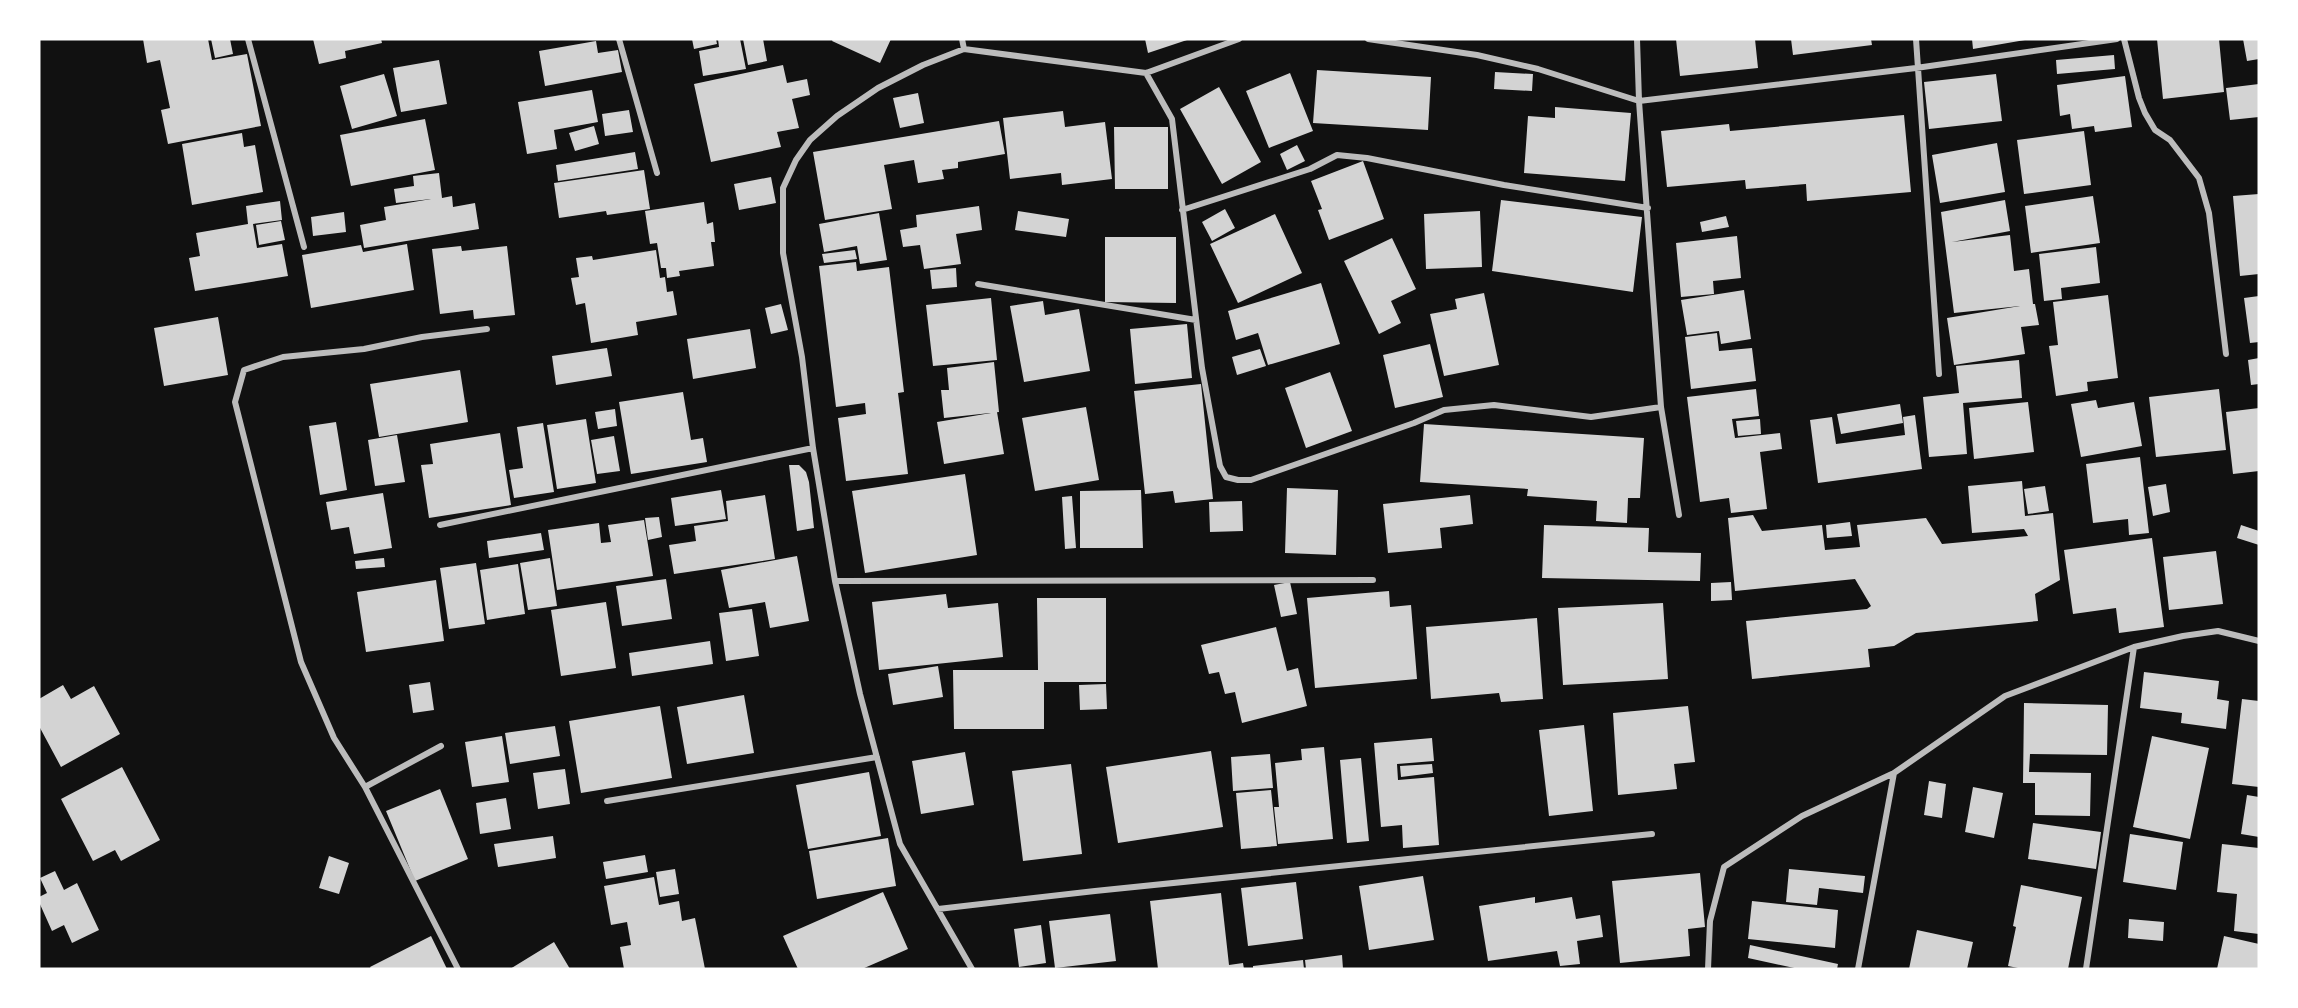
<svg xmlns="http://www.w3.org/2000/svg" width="2298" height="1008" viewBox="0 0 2298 1008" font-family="'PT Sans',sans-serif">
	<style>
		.building { fill: #d3d3d3 }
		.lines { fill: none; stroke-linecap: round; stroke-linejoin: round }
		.minor { stroke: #bcbcbc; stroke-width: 6 }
	</style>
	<rect width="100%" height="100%" fill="#111"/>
	<path class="building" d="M143 39H208L212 60 247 54 261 126 168 144 161 110 170 108 160 60 147 63Z
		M211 39H230L233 54 215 58Z
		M313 39H381L382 43 345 51 346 58 319 64Z
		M692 39H716L717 44 694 49Z
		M718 39H740L746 69 703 76 699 51 719 47Z
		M743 39H763L767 61 748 65Z
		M833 39H891L880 63 832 41Z
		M1145 39H1190L1148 53Z
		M1676 39H1755L1758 68 1680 76Z
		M1791 39H1871L1872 45 1793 55Z
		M1972 39H2025V40L1973 49Z
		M2157 39H2219L2224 92 2163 99Z
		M2243 39H2259V59L2247 61Z
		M596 41 598 53 618 50 622 72 545 86 539 51Z
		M2114 55 2115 69 2057 74 2056 60Z
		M439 60 447 104 401 112 393 68Z
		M783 65 787 83 807 79 810 95 792 99 799 128 777 132 781 147 711 162 694 84Z
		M1317 70 1431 77 1428 130 1313 123Z
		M1495 72 1533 74 1532 91 1494 89Z
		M1290 73 1313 131 1269 148 1246 91Z
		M384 74 397 116 352 129 340 86Z
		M1996 74 2002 121 1929 129 1924 82Z
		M2125 76 2132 127 2095 132 2094 126 2072 129 2070 114 2060 116 2057 85Z
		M2259 84V117L2230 120 2226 88Z
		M1219 87 1261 162 1222 184 1180 109Z
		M592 90 598 122 554 130 557 149 527 154 518 102Z
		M918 93 924 123 900 128 893 98Z
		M1555 107 1631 113 1625 181 1524 173 1528 116 1555 118Z
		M629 110 633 132 605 136 602 114Z
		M1063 111 1065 127 1105 122 1112 179 1062 185 1061 173 1010 179 1003 118Z
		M1904 115 1911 192 1807 201 1806 184 1746 189 1745 180 1667 187 1661 131 1729 124 1730 131Z
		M425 119 435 170 351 186 340 135Z
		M999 121 1005 154 958 162V168L942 170 944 179 918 183 914 160 884 165 892 209 825 220 813 152Z
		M594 126 599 144 575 151 569 133Z
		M1114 127H1168V189H1115Z
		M2084 131 2091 185 2024 194 2017 140Z
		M242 133 244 147 255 145 263 192 192 205 182 144Z
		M1997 143 2005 192 1940 203 1932 155Z
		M1297 145 1305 161 1287 170 1280 154Z
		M635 152 638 169 558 181 556 165Z
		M1363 161 1384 219 1329 240 1318 210 1322 209 1311 181Z
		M644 170 650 209 607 215 606 211 559 218 554 183Z
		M439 173 442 198 452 196 453 207 475 203 479 229 364 248 360 225 386 220 384 207 431 199 396 203 394 189 414 186 413 176Z
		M771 177 776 203 739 210 734 184Z
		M2259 194V274L2240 276 2233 196Z
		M2093 196 2100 243 2031 253 2025 206Z
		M1501 200 1642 217 1633 292 1492 271Z
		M2005 200 2010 231 1952 242 2010 235 2014 271 2029 269 2033 304H2035L2039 325 2021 327 2025 354 1954 365 1947 318 2020 306 1954 313 1941 212Z
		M280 201 282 220 253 224 257 248 282 244 288 276 195 291 189 258 200 256 196 233 248 224 246 206Z
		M704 202 707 224 713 222 715 242H711L714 266 679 271 680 276 667 278 666 268H661L657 243 650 244 645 211Z
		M979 206 982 230 956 234 961 264 924 269 920 245 903 247 900 230 917 227 916 215Z
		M1225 209 1235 228 1212 241 1202 222Z
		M1018 211 1069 219 1066 237 1015 230Z
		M1480 211 1482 267 1426 269 1424 214Z
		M344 212 346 232 313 236 311 217Z
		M879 213 887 260 860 264 857 246 824 252 819 224Z
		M1275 214 1302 273 1238 303 1210 244Z
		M1726 216 1729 227 1702 232 1700 222Z
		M281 221 285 240 259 245 256 225Z
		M1737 236 1741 278 1713 281 1714 294 1681 297 1676 243Z
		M1105 237H1176V303L1105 302Z
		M1392 238 1416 289 1391 301 1401 323 1379 334 1344 261Z
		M407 244 414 290 311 308 302 255 361 245 363 252Z
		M461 246 462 251 507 246 515 315 474 319 473 310 440 314 432 249Z
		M2096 247 2100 283 2061 288 2062 299 2044 301 2039 254Z
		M656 250 660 278 665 277 667 292 673 291 677 315 636 322 638 335 591 343 585 303 576 305 571 278 579 277 576 258 592 256 593 260Z
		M855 250 857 259 824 263 822 254Z
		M856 262 857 271 889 267 904 392 898 393 908 474 846 481 838 418 866 414 865 403 836 407 819 266Z
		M956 268 957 287 932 289 930 270Z
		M1321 283 1340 344 1268 365 1258 333 1236 340 1228 311Z
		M1744 290 1751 339 1721 344 1719 331 1687 335 1681 300Z
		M1484 293 1499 365 1444 376 1430 314 1457 309 1455 299Z
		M2108 295 2118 378 2087 382 2088 391 2056 396 2049 346 2058 345 2053 302Z
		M2259 296V342L2250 343 2244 298Z
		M991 298 997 360 933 366 926 305Z
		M1043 301 1045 315 1079 309 1090 371 1024 382 1010 306Z
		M781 304 788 330 771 334 765 308Z
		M218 317 228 375 164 386 154 328Z
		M1187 324 1192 378 1135 384 1130 329Z
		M750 329 756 368 693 379 687 339Z
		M1717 333 1719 351 1752 348 1756 381 1691 389 1685 337Z
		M1430 344 1443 397 1395 408 1383 355Z
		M607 348 612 376 556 385 552 356Z
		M1260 349 1266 366 1237 375 1232 357Z
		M2259 358V384L2251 385 2248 360Z
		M2019 360 2022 398 1963 403 1967 454 1929 457 1923 397 1959 393 1956 366Z
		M994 362 999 412 944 418 941 390H949L947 368Z
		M460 370 468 422 379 437 370 384Z
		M1330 372 1352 431 1306 448 1285 388Z
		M1201 384 1213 499 1175 503 1173 491 1145 494 1134 391Z
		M1756 389 1759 416 1732 419 1735 438 1780 433 1782 449 1760 452 1767 509 1731 513 1729 498 1700 502 1687 397Z
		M2219 389 2226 450 2156 457 2149 397Z
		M683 392 691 440 703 438 707 462 631 474 619 402Z
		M2096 400 2098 408 2134 402 2142 446 2081 457 2071 404Z
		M2028 402 2034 452 1974 459 1969 408Z
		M1900 404 1903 423 1841 434 1837 414Z
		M1086 407 1099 480 1035 491 1022 418Z
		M2259 408V471L2233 474 2226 412Z
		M615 409 617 426 598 429 595 412Z
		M997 412 1004 454 944 464 937 422Z
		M1915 415 1922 469 1818 483 1810 420 1832 417 1836 444 1905 435 1903 417Z
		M586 419 596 483 557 489 547 425Z
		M1760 419 1761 434 1738 436 1736 421Z
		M336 422 347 490 320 495 309 426Z
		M543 423 554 492 514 498 509 470 523 468 517 427Z
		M1424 424 1644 438 1640 498H1628L1627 523 1596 521 1597 501 1527 496 1528 489 1420 482Z
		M500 433 511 505 429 518 421 465 433 464 430 444Z
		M397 435 405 482 375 486 368 440Z
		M614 436 620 471 597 474 591 440Z
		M2140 457 2149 533 2129 535 2128 519 2093 523 2086 464Z
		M789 465H799L806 472 809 482 814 528 797 531Z
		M965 474 977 555 865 573 852 491Z
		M2022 481 2025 516 2053 513 2060 580 2035 594 2038 621 1916 633 1894 646 1868 649 1870 667 1752 679 1746 621 1867 609 1871 606 1855 579 1735 591 1728 518 1753 515 1762 531 1822 525 1825 550 1860 547 1857 525 1926 518 1942 544 2028 536 2024 529 1972 533 1968 486Z
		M2166 484 2170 512 2153 516 2148 487Z
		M2045 486 2049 511 2028 514 2024 489Z
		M1287 488 1338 490 1336 555 1285 553Z
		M721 490 726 519 675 526 671 498Z
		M1141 490 1143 548H1080V491Z
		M383 493 392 548 354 554 349 527 331 530 326 502Z
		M765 495 775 559 674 574 669 545 696 541 694 526 728 521 726 501Z
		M1470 495 1473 524 1440 528 1442 548 1388 553 1383 504Z
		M1072 496 1076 548 1065 549 1062 497Z
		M1242 501 1243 531 1210 532 1209 502Z
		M659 517 662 537 648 540 645 518Z
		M644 520 653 576 557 590 548 530 599 523 601 543 611 542 608 525Z
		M1850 522 1852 536 1827 538 1826 525Z
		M1544 525 1649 528 1648 552 1701 553 1700 581 1542 578Z
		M2241 525 2259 531V545L2237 538Z
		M541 533 544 550 489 558 487 541Z
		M2152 538 2164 627 2119 633 2116 608 2073 614 2064 550Z
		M2216 551 2223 604 2169 610 2163 557Z
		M797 556 809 621 770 628 765 602 729 608 721 570Z
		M384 558 385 567 356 569 355 561Z
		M550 558 557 606 528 610 520 563Z
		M476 563 485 624 449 629 440 568Z
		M518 564 525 614 487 620 480 570Z
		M666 579 672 619 622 626 616 586Z
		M436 580 444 641 366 652 357 592Z
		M1290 582 1297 614 1281 617 1274 585Z
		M1731 582 1732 600 1711 601V583Z
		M1389 591 1390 607 1411 605 1417 679 1315 688 1307 598Z
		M946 594 948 608 998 603 1003 657 879 670 872 602Z
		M1037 598H1106V682H1044V729H954L953 670H1038Z
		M606 602 616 668 561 676 551 610Z
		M1663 603 1668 679 1563 685 1558 608Z
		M752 609 759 656 726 661 719 613Z
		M1537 618 1543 699 1501 702 1499 693 1431 699 1426 627Z
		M1276 627 1287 671 1298 668 1307 706 1242 723 1235 692 1225 694 1219 672 1209 674 1201 645Z
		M710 641 713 664 632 676 629 653Z
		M938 666 943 697 893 705 888 674Z
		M2144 672 2219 681 2217 699 2229 701 2226 729 2181 723 2182 713 2140 708Z
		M430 682 434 710 413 713 409 685Z
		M1106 684 1107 709 1080 710 1079 685Z
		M63 685 71 699 94 686 120 734 61 767 39 726V699Z
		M744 695 754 753 687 764 677 707Z
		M2242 699 2259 701V787L2232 784Z
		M2024 703 2108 705 2107 755 2030 754 2029 772 2091 773 2090 816 2035 815V783H2023Z
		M660 706 672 778 581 793 569 721Z
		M1688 706 1695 762 1674 764 1677 789 1618 795 1613 713Z
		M1584 725 1593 811 1549 816 1539 730Z
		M555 726 560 756 510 764 505 733Z
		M502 736 509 782 472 787 465 742Z
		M2152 736 2209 748 2190 839 2133 827Z
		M1432 738 1434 761 1397 764 1398 780 1434 777 1439 845 1403 848 1402 825 1381 827 1374 743Z
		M1324 747 1333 839 1278 844 1274 807H1279L1275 763 1302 760 1301 749Z
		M1211 751 1223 827 1118 843 1106 767Z
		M965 752 974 805 921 814 912 761Z
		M1270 754 1273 788 1233 791 1231 757Z
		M1361 758 1369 841 1347 843 1340 760Z
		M1071 764 1082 854 1023 861 1012 771Z
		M1432 764 1433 773 1401 777 1400 766Z
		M122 767 160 840 121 861 115 850 93 861 61 799Z
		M565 769 570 804 538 809 533 773Z
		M869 772 881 836 808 849 796 785Z
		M1929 781 1946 784 1942 818 1924 815Z
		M1973 787 2003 793 1994 838 1965 832Z
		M440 789 468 859 415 881 386 811Z
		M1271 790 1277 846 1241 849 1236 793Z
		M2247 795 2259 797V837L2241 834Z
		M506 798 511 829 480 834 476 803Z
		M2033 823 2101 832 2096 869 2028 859Z
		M2130 834 2183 842 2176 890 2123 882Z
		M553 836 556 858 498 867 494 844Z
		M888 838 896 886 817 899 809 851Z
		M2222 844 2259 848V934L2234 931 2237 894 2217 892Z
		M645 855 648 872 606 879 603 862Z
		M329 856 349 863 339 894 319 888Z
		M675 869 679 894 660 897 656 872Z
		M1789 869 1865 876 1863 893 1819 888 1817 905 1786 902Z
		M55 871 64 890 77 883 99 930 72 943 64 925 52 931 39 902V897L47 893 40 878Z
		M1700 873 1705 927 1688 929 1690 956 1620 963 1612 881Z
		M1423 876 1434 940 1369 950 1359 886Z
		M654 877 659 905 679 901 682 921 695 918 705 969H624L620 947 631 945 627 922 611 925 604 886Z
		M1296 882 1303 939 1248 946 1241 888Z
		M2021 885 2082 897 2068 969H2023L2008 966 2016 927 2013 926Z
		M883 892 908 949 862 969H798L783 936Z
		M1221 893 1229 965 1243 963 1244 969H1158L1150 901Z
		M1535 897V903L1572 897 1576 919 1600 915 1603 937 1577 941 1580 964 1560 966 1557 951 1488 961 1479 906Z
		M1752 901 1838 910 1835 948 1748 939Z
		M1110 914 1116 961 1055 968 1049 921Z
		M2129 919 2164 922 2163 941 2128 938Z
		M1041 925 1046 963 1019 967 1014 929Z
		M1917 930 1973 942 1967 969H1909Z
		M431 936 447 969H371L370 967Z
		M2224 936 2259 944V969H2217Z
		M554 942 570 969H510Z
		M1750 945 1838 964 1837 969H1799L1748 958Z
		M1342 955 1343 969H1306L1305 960Z
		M1303 960 1304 969H1253V966Z"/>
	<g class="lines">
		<path class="minor" d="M248 39 304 247
			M619 39 657 173
			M962 39 964 49
			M1368 39 1477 55 1538 69 1639 101 1916 68 2117 39
			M1637 39 1639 101 1661 407 1679 515
			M1916 39 1939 374
			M2124 39 2139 98 2145 113 2155 130 2170 140 2199 178 2209 213 2226 354
			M1146 73 1172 119 1202 368 1220 466 1226 477 1238 480H1251L1414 423 1444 410 1494 405 1591 417 1661 407
			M1182 210 1310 169 1337 155 1367 158 1504 185 1648 208
			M978 284 1196 320
			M440 525 813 448
			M835 581 1373 580
			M441 746 365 787 458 969
			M365 787 334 738 301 662 235 402 244 370 283 357 364 349 422 337 487 329
			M607 801 877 757
			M938 909 1095 891 1652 834
			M972 969 900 844 860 694 835 581 813 448 802 357 783 253V188L796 160 810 140 837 116 878 88 923 65 964 49 1146 73 1239 39
			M1708 969 1710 921 1724 867 1802 816 1894 773 2005 696 2134 647 2183 636 2218 631 2259 641
			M1858 969 1894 773
			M2086 969 2134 647"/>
	</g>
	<rect width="2298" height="1008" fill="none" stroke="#ffffff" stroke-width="81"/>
</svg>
